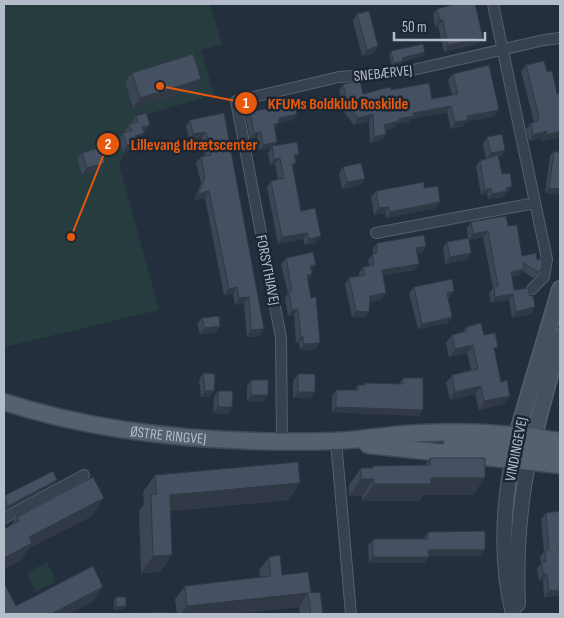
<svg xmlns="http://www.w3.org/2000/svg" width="564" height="618" viewBox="0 0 564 618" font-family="'Sofia Sans Condensed',sans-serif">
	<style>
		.green { fill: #263c3f }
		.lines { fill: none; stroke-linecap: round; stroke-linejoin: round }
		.minor-casing { stroke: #565f6c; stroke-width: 12 }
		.tertiary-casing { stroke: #565f6c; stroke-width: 16 }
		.secondary-casing { stroke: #565f6c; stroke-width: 18 }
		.primary-casing { stroke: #414a57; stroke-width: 19 }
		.minor { stroke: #38414e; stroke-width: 10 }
		.tertiary { stroke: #38414e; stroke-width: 14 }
		.secondary { stroke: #465061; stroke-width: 15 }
		.primary { stroke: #56606e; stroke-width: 16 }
		.wall { fill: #3b4654 }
		.shaded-wall { fill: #303945 }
		.building { fill: #455162; stroke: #303945 }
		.labels { text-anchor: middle; stroke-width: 5; stroke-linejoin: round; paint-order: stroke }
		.street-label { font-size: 15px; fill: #b4bcc9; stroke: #1d2633 }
		.leader { fill: none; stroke: #e8590c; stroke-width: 2 }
		.callout-dot { fill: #e8590c; stroke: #1d2633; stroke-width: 2 }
		.mark-label { font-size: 15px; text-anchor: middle; font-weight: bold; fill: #fff }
		.callout-label { font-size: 16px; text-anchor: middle; font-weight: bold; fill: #e8590c; stroke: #1d2633; stroke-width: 5; stroke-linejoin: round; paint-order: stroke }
	</style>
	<rect width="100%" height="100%" fill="#242f3e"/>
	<path class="green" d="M4 4H210L222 44 201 50 214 95 144 115 119 164 159 310 4 347Z
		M47 562 56 582 35 592 27 573Z"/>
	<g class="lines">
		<g class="minor-casing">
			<path id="minor" d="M493 4 547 259 544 277 532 289
				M376 233 535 203
				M336 441 351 614
				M282 442 281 338 236 101 339 77 404 72 544 40 560 38
				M4 518 84 475"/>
		</g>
		<g class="tertiary-casing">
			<path id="tertiary" d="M518 604C516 552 519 502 531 451
				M513 614C500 562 503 504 514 451"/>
		</g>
		<g class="secondary-casing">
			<path id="secondary" d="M517 434 560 289
				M534 436 560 337"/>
		</g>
		<g class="primary-casing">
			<g id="primary">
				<path id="s1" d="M4 402C109 436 223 444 334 441 363 440 392 434 421 433 468 431 513 433 560 441"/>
				<path d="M452 443 514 447 534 436"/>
				<path d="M368 445 560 465"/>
				<path d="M516 457 531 448 560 453"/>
			</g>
		</g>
		<use href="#minor" class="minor"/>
		<use href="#tertiary" class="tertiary"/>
		<use href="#secondary" class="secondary"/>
		<use href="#primary" class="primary"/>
	</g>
	<path class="wall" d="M437 9 478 44 444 52 438 26 435 27 433 15Z
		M357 14 374 53 362 56 353 21Z
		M391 51 423 56 403 61 401 65 392 66 389 55Z
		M526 65 547 72 557 94 560 98V137L541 141 543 138 529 141 526 129 531 123 534 122 521 71Z
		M132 73 201 79 194 89 133 108 125 82Z
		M453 74 495 116 466 122 463 126 451 129 447 112 411 119 409 122 397 124 395 128 385 130 382 140 370 143 369 121 354 125 344 112 339 91 343 84 363 94 391 90 432 99 452 95 448 80Z
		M274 102 293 120 279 123 276 128H274V146L299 154 295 160 293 168 301 211 321 236 316 243 305 245 303 239 278 244 267 187 271 181 278 179 275 164 270 165 268 153 271 148 259 150 257 137 250 139 246 117 250 112 270 108Z
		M224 113 260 336 247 337 244 303 235 305 233 294 224 295 205 198 194 200 201 183 196 163 201 157 205 156 202 138 189 140 186 126 190 120Z
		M136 116 145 131 143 132 139 140H137V142L133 149 123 152 119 139 123 133 125 132V131L129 124H132L131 123Z
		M487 137 505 150 501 156H498L502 174 512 186 508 192 506 193 503 197 488 199 487 194 481 195 476 166 480 161 486 159 483 144Z
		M554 151 560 153V195L545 193 550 156Z
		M82 153 101 169 82 175 77 159Z
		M343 167 360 185 342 189 339 174Z
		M424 188 436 208 386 218 385 213 374 215 371 197 376 191Z
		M471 222 508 226 522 256 537 260 538 274 533 278 522 271 520 275 511 277 514 290 531 314 512 318 509 300 491 303 489 293 493 288 483 237 469 240 467 260 445 264 443 248 447 242 468 238 467 228Z
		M377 243 422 253H417L419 264 414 270 383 275 382 299 370 302 365 318 352 317 345 284 349 278 359 276V273L363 267 369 266 368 260 373 254V249Z
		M286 258 311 271 312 274 308 280 316 349 300 350 299 343H296L294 315 288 316 285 298 288 294 281 264Z
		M414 287 450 297 448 298V323L418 329 409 293Z
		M202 318 216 333 200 334 197 324Z
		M466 327 484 335 495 351 504 404 479 410 475 394 450 400 446 383 452 375 471 370 467 353 449 357 446 343 452 335 462 333Z
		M203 373 210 397H201L199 380Z
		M298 374 315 392 310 398H293V381Z
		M403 378 423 410 419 416 332 412V396L336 390H355L358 385H363L365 383 399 384Z
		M251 380 268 395 263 402 247 401V386Z
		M218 391 228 414 213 413 214 397Z
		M430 458 473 495H423L419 501H362V496H349V485L361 468H372L373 466 425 465Z
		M155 475 288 500 170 511 160 572 141 573 139 511 144 504 143 492Z
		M57 480 55 483 6 509 4 505V496Z
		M546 513 560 551V598V596L544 597 543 580 539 581 537 568 541 564 540 557 544 552 541 519Z
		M92 516 29 548 20 561 10 526 17 517Z
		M428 532 485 550 481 556H429L424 563H369L368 546 373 539H424Z
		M269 557 282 575 311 593 323 614H300L299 607 230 614H177L175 599 185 586 260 577 259 570Z
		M116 597 124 609 114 610V601Z"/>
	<path class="shaded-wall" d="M440 20H443L438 26 435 27Z
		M483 38 478 44 444 52 448 45Z
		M378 46 374 53 362 56 367 50Z
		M425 52 423 56 400 61 402 58Z
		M403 61 401 65 392 66 394 63Z
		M201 79 194 89 133 108 140 98Z
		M451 106 447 112 411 119 409 122 397 124 395 128 379 132 384 125 399 119 413 113Z
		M499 110 495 116 466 122 463 126 451 129 455 122 467 116Z
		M297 114 293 120 279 123 276 128 270 129 279 118Z
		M373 114 369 121 354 125 358 118Z
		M150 125 145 131 137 134 142 127Z
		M547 131 543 138 529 141 533 135Z
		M560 131V137L541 141 546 135Z
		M206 132 202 138 189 140 193 134Z
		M261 132 257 137 250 139 254 133Z
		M144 133 139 140 130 142 135 136Z
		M386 134 382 140 370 143 374 137Z
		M137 142 133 149 123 152 127 145Z
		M277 142 273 147 272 146 271 148 259 150 263 145Z
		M505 150 501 156 486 159 491 153Z
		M299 154 295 160 294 155Z
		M280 158 275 164 270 165 274 159Z
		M105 163 101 169 82 175 87 168Z
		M365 179 360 185 342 189 347 182Z
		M512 186 508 192 506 193 503 197 488 199 492 194 506 188Z
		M491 188 487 194 481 195 485 190Z
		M549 188 560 189V195L545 193Z
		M209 191 205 198 194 200 198 194Z
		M440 202 436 208 386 218 390 212Z
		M389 207 385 213 374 215 379 208Z
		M488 231 483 237 469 240 473 234Z
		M308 233 303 239 278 244 282 237Z
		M321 236 316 243 305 245 309 239Z
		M426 246 422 253 412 254 416 248Z
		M471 253 467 260 445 264 450 257Z
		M419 264 414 270 377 276 382 270Z
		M316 265 311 271 310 266Z
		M524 269 520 275 506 278 511 272Z
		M312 274 308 280 307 275Z
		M237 287 233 294 224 295 229 289Z
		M454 291 450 297 442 299 447 293Z
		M386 293 382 299 366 303 370 296Z
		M513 294 509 300 491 303 495 297Z
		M249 297 244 303 235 305 239 298Z
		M535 307 531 314 512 318 516 312Z
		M298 309 294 315 288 316 292 310Z
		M356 311 369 312 365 318 352 317Z
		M452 317 448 323 418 329 422 324Z
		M220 326 216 333 200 334 205 328Z
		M264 329 260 336 247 337 251 330Z
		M301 337H303L299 343H296Z
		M320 343 316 349 300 350 304 344Z
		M473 345 467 353 449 357 455 349Z
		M481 386 475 394 450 400 455 392Z
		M205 391H214L210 397H201Z
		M298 392H315L310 398H293Z
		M251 395H268L263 402 247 401Z
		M510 396 504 404 479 410 484 401Z
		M218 407H232L228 414 213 413Z
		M336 407 423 410 419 416 332 412Z
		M431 478H485L473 495H423L419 501H362L374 484Z
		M361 479H374L362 496H349Z
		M57 480 55 483 6 509 8 506Z
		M300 483 288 500 158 512 170 495Z
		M104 498 92 516 29 548 20 561 4 569V558L29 537Z
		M428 550H485L481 556H424Z
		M172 555 160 572 141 573 153 556Z
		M373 557H429L424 563H369Z
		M543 574H547L543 580 539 581Z
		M103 587 93 602 69 614H51Z
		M560 590V596L544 597 549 591Z
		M308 593 299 607 230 614H181L187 606Z
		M126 606 124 609 114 610 116 607Z"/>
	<path class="building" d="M455 4H475L483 38 448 45 443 20H440L437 9Z
		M369 11 378 46 367 50 357 14Z
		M423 44 425 52 402 58 403 61 394 63 391 51Z
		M193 54 201 79 140 98 132 73Z
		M544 61 547 72 552 71 557 94 559 93 560 98V131L546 135 547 131 533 135 531 123 538 121 539 117 526 65Z
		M489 65 499 110 467 116 468 120 455 122 451 106 413 113 414 116 399 119V121L384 125 386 134 374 137 373 114 358 118 348 105 343 84 360 80 363 94 390 87 391 90 429 83 432 99 458 94 453 74Z
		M293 98 297 114 279 118V123L274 124 277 142 263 145 261 132 254 133 250 112 275 107 274 102Z
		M146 113 150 125 142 127 144 133 135 136 137 142 127 145 123 133 132 130 129 124 138 122 136 116Z
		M224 113 264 329 251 330 249 297 239 298 237 287 229 289 209 191 198 194 205 177 201 157 211 155 206 132 193 134 190 120Z
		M502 134 505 150 491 153 487 137Z
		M297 142 299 154 294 155 296 163 292 164 301 211 315 208 321 236 309 239 308 233 282 237 271 181 284 178 280 158 274 159 272 146Z
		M101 147 105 163 87 168 82 153Z
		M554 151 560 153V189L549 188Z
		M498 155 502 174 510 173 512 186 506 188 507 191 492 194 491 188 485 190 480 161Z
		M361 163 365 179 347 182 343 167Z
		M424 182V188L438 186 440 202 390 212 389 207 379 208 376 191Z
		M506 216 508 226 517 225 522 256 536 253 537 260 542 258V268L538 272 523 263 524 269 511 272 514 290 528 288 530 296H533L535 307 516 312 513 294 495 297 494 287 498 286 488 231 473 234 471 222Z
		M424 235 426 246 416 248 419 264 382 270 386 293 370 296 369 312 356 311 349 278 365 275 363 267 374 265 372 254 377 253V243Z
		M469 238 471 253 450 257 447 242Z
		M313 252 316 265 310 266 312 274 307 275 311 298 316 297 320 343 304 344 303 337H301L298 309 292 310 289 292 292 291 286 258Z
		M452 279 454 291 447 293 452 317 422 324 414 287Z
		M219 316 220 326 205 328 202 318Z
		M481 323 484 335 495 333 498 347 494 348 501 382 507 380 510 396 484 401 481 386 455 392 452 375 478 369 473 345 455 349 452 335 467 331 466 327Z
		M203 373 215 374 214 391H205Z
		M298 374H315V392H298Z
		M403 378H423V410L336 407V390H358V385H365V383L403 384Z
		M251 380H268V395H251Z
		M218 391H233L232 407H218Z
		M430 458H485V478H431V484H374V479H361V468H373V466L430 465Z
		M298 462 300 483 170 495 172 555 153 556 151 494H157L155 475Z
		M53 471 57 480 8 506 4 496Z
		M93 477 104 498 29 537 32 543 4 558V529L19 521 17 517Z
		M560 511V545H559L560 556V590L549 591 547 574H543L542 562H546L545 551 549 550 546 513Z
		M485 531V550H428L429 557H373V539H428V532Z
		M280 555 282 575 308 572 311 593 320 592 323 614H311L308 593 187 606 185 586 271 576 269 557Z
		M93 566 103 587 51 614H4V586L5 585 16 606Z
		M116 597H126V606L116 607Z
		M169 612V614H123Z"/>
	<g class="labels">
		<g class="street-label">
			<text transform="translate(383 73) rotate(-6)" y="5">SNEBÆRVEJ</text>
			<text transform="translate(268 270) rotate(79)" y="5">FORSYTHIAVEJ</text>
			<text dy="5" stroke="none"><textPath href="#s1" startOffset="168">ØSTRE RINGVEJ</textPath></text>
			<text transform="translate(516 449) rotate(-79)" y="5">VINDINGEVEJ</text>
		</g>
	</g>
	<path class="leader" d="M160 86L246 103M71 237L108 144"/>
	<g class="callout-dot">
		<circle cx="160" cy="86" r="5"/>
		<circle cx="71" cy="237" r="5"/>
		<circle cx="246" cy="103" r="12"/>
		<circle cx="108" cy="144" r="12"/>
	</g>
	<g class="mark-label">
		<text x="246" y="108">1</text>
		<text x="108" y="149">2</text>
	</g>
	<g class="callout-label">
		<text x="338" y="109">KFUMs Boldklub Roskilde</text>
		<text x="194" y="150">Lillevang Idrætscenter</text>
	</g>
	<rect width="564" height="618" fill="none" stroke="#b4bcc9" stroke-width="10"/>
	<path d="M394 32v8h91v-8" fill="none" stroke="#b4bcc9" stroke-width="2.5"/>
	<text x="402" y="32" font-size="15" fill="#b4bcc9" stroke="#1d2633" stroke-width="4" paint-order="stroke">50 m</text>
</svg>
